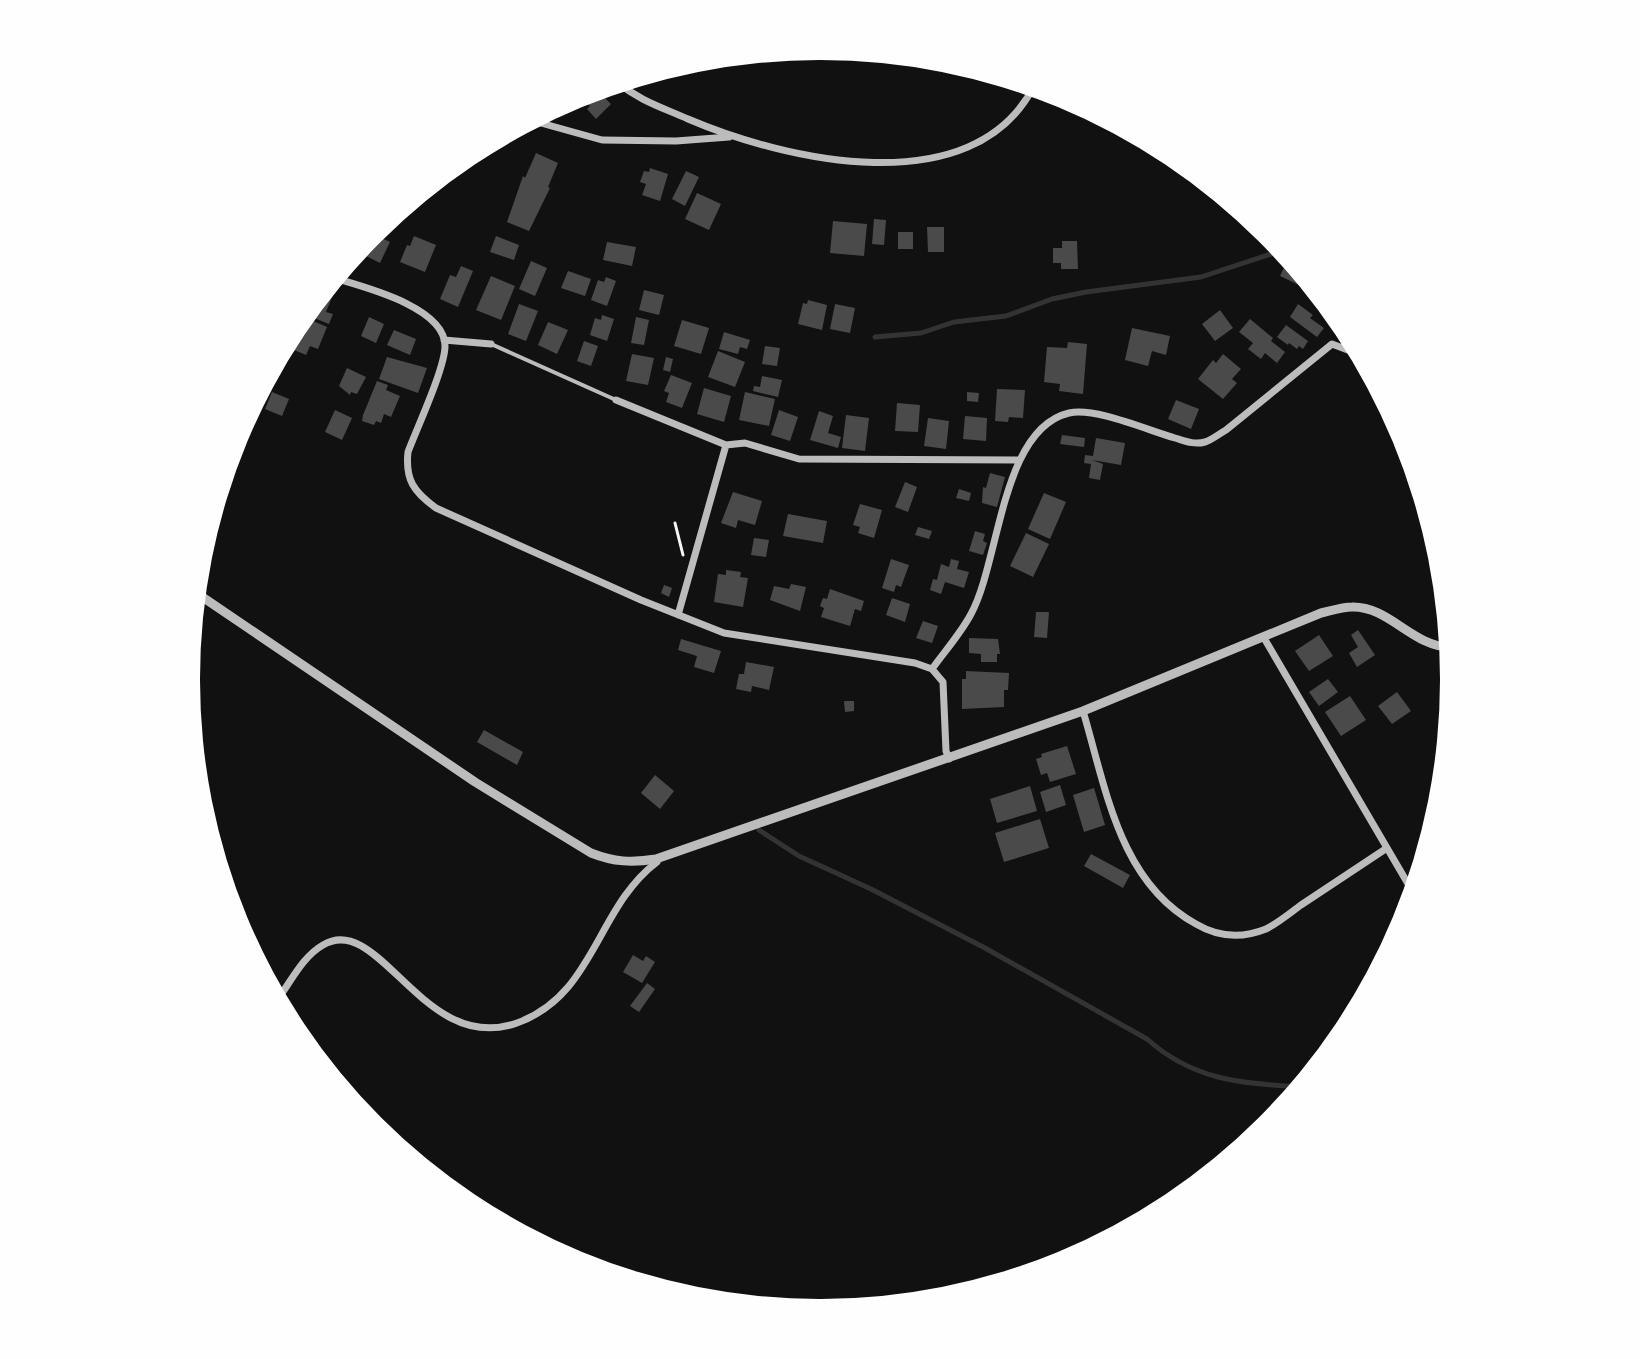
<svg xmlns="http://www.w3.org/2000/svg" width="1640" height="1359" viewBox="0 0 1640 1359" font-family="'Sofia Sans Condensed',sans-serif">
	<style>
		.lines { fill: none; stroke-linecap: round; stroke-linejoin: round }
		.stream { stroke: #333; stroke-width: 5 }
		.building { fill: #4a4a4a }
		.path { stroke: #f5f5f5; stroke-width: 3 }
		.service { stroke: #bcbcbc; stroke-width: 4 }
		.minor { stroke: #bcbcbc; stroke-width: 7 }
		.tertiary { stroke: #bcbcbc; stroke-width: 9 }
	</style>
	<rect width="100%" height="100%" fill="#111"/>
	<g class="lines">
		<path class="stream" d="M875 337 921 333 954 322 1006 316 1052 299 1086 292 1201 277 1283 250
			M759 830 799 856 871 889 985 948 1147 1039C1194 1081 1241 1083 1301 1087"/>
	</g>
	<path class="building" d="M600 87 605 92 602 95 611 104 596 119 587 109 590 106 578 94Z
		M536 153 558 163 548 187 550 188 529 231 507 222 523 176 525 178Z
		M650 168 668 174 660 201 642 195 646 184 640 182 644 171 649 172Z
		M686 171 699 177 685 206 672 199Z
		M697 193 721 204 709 230 685 219Z
		M874 219 886 220 884 245 872 244Z
		M833 221 867 224 864 256 830 253Z
		M927 227H944V252H928Z
		M898 232H913V249H898Z
		M371 233 390 242 380 263 356 251Z
		M414 236 436 245 425 272 400 262 407 245 410 246Z
		M496 236 519 245 514 260 490 252Z
		M1062 241H1077L1078 269H1061V263H1053V248H1062Z
		M607 242 636 247 632 266 603 260Z
		M1289 257 1305 277 1301 286 1280 276Z
		M531 261 547 268 535 296 519 289Z
		M461 266 473 271 458 307 440 299 450 275 456 277Z
		M568 271 591 279 585 296 561 288Z
		M491 276 515 286 501 320 476 310Z
		M606 277 616 281 607 306 591 300 598 280 604 282Z
		M325 289 334 292 326 312 333 314 329 324 304 314Z
		M644 290 664 295 659 315 639 310Z
		M808 300 827 305 822 330 798 324 803 303 807 304Z
		M519 304 538 311 526 341 508 334Z
		M835 304 855 308 850 333 830 329Z
		M1298 304 1313 315 1310 318 1324 328 1317 337 1290 317Z
		M1220 310 1233 328 1215 341 1202 324Z
		M602 315 614 319 607 341 590 335 595 318 601 320Z
		M302 316 327 327 318 349 310 346 306 355 294 350 298 341 291 337Z
		M369 317 384 324 376 343 361 336Z
		M636 317 649 320 644 345 631 343Z
		M1250 319 1273 338 1271 341 1285 352 1277 363 1265 353 1261 359 1248 349 1253 343 1239 332Z
		M682 320 709 328 701 354 674 346Z
		M548 322 568 330 557 354 538 345Z
		M1286 325 1308 341 1303 349 1299 346 1297 349 1289 343 1288 345 1277 337Z
		M1132 328 1170 336 1166 355 1152 351 1148 366 1125 360Z
		M394 330 416 339 410 355 387 345Z
		M724 332 750 340 747 349 740 347 738 354 719 349Z
		M584 341 598 346 591 366 577 361Z
		M1068 342 1087 344 1083 394 1059 391 1060 384 1044 382 1047 347 1067 348Z
		M765 346 780 348 777 366 762 364Z
		M718 351 745 362 735 387 708 377Z
		M632 354 654 358 648 385 626 381Z
		M1223 354 1241 369 1232 379 1237 383 1223 399 1198 379 1213 360 1216 363Z
		M387 357 427 368 418 393 379 379Z
		M666 357 673 359 670 372 663 370Z
		M347 368 366 377 357 394 351 392 350 395 339 386Z
		M671 375 692 383 682 408 666 402 669 393 664 391Z
		M762 376 782 380 778 397 753 391 754 386 760 387Z
		M377 381 388 385 386 390 400 396 391 417 384 414 381 423 376 421 374 425 362 421 363 415Z
		M704 388 731 396 724 422 697 414Z
		M997 389 1025 390 1023 418 1009 417 1008 422 995 421Z
		M272 392 289 399 282 416 265 409Z
		M745 392 775 399 769 426 739 420Z
		M967 392 979 393 978 402 967 401Z
		M1176 400 1199 409 1191 429 1168 419Z
		M897 403 920 405 918 432 895 431Z
		M335 410 352 418 342 440 325 432Z
		M779 410 798 417 790 441 771 435Z
		M819 411 833 416 828 433 841 437 838 448 810 440Z
		M846 415 869 418 865 451 842 448Z
		M965 416 987 418 986 441 963 439Z
		M928 418 949 421 946 449 924 446Z
		M1062 435 1085 438 1084 447 1060 444Z
		M1096 438 1125 443 1121 465 1092 460 1103 464 1100 480 1089 478 1091 464 1084 463 1085 455 1093 456Z
		M990 473 1005 477 997 507 982 503 983 487 986 488Z
		M905 482 917 487 908 512 895 507Z
		M959 489 971 493 969 501 956 498Z
		M733 492 762 501 755 525 738 520 736 528 721 523Z
		M1044 493 1066 502 1050 539 1028 529Z
		M860 504 882 510 874 538 858 533 860 527 853 525Z
		M788 514 827 521 823 543 783 536Z
		M918 527 932 531 929 539 915 535Z
		M975 531 985 534 983 541 987 543 983 555 969 551Z
		M1026 533 1049 544 1033 577 1010 566Z
		M754 538 769 540 766 557 751 555Z
		M891 559 909 565 901 587 896 585 894 592 882 588Z
		M951 559 959 561 957 569 969 572 964 588 945 582 941 594 930 590 933 579 937 580 941 564 949 567Z
		M726 570 741 572 740 577 748 578 743 607 714 602 718 574 726 575Z
		M791 584 806 587 800 611 770 600 774 586 789 589Z
		M664 585 672 588 669 597 661 593Z
		M830 589 864 601 861 611 855 609 850 626 821 617 824 608 820 606 823 598 827 599Z
		M892 598 910 604 905 622 886 615Z
		M1036 612H1049L1047 638 1034 637Z
		M923 621 938 626 932 643 916 638Z
		M1358 630 1375 655 1357 667 1349 653 1358 647 1351 635Z
		M1319 635 1333 656 1309 671 1295 651Z
		M969 638 998 639 1000 654H997V662H981V654L969 653Z
		M681 639 721 651 714 673 694 667 697 656 678 650Z
		M746 662 774 667 769 690 752 686 751 692 736 689 739 674H744Z
		M966 671 1009 673 1008 690H1004V707L962 709V679H966Z
		M1328 679 1338 692 1319 706 1309 692Z
		M1397 692 1411 711 1392 724 1378 706Z
		M1350 696 1366 720 1341 736 1325 712Z
		M844 701H854V711L845 712Z
		M484 730 523 752 517 765 477 742Z
		M1067 746 1076 774 1050 782 1047 773 1041 775 1036 759 1042 757 1041 754Z
		M655 775 674 791 660 809 641 793Z
		M1060 785 1066 805 1046 812 1040 792Z
		M1030 786 1037 811 997 823 990 799Z
		M1094 788 1105 825 1084 832 1073 795Z
		M1040 819 1049 848 1004 862 995 833Z
		M1091 854 1130 875 1123 888 1084 866Z
		M633 955 643 961 646 956 655 962 642 983 623 972Z
		M647 983 655 989 639 1012 630 1006Z"/>
	<g class="lines">
		<path class="path" d="M1338 334 1344 324
			M675 523 683 555"/>
		<path class="service" d="M491 344 616 400"/>
		<path class="minor" d="M617 82C640 101 661 107 688 119 784 160 973 205 1034 86
			M530 120 602 140 676 141 729 137
			M334 278C364 287 445 307 445 346 445 368 417 428 408 452 405 480 414 492 436 508L641 600 724 633 915 663 932 669 943 682 946 751 949 759
			M444 340 491 344
			M616 400 726 445 745 443 799 459 1019 460
			M678 615 726 445
			M1264 638 1414 894
			M932 669C945 651 961 633 971 614 1000 561 1001 429 1069 413 1095 407 1147 430 1175 438 1185 441 1194 445 1205 442 1212 440 1219 434 1226 430L1332 344 1361 355
			M1083 711C1106 788 1119 882 1196 924 1218 937 1241 939 1266 929 1278 923 1290 913 1301 905 1330 886 1358 867 1387 848
			M277 1000C291 982 302 957 323 945 380 911 423 1056 517 1023 595 995 596 908 657 862L656 859"/>
		<path class="tertiary" d="M195 592 475 782 591 853C614 862 632 863 656 859L1083 711 1321 613C1330 611 1342 607 1352 607 1389 606 1413 647 1450 647"/>
	</g>
	<path d="M0 0H1640V1359H0ZM819 60H821A619 619 0 0 1 1440 679V680A619 619 0 0 1 821 1299H819A619 619 0 0 1 200 680V679A619 619 0 0 1 819 60Z" fill="#fefefe" fill-rule="evenodd"/>
</svg>
